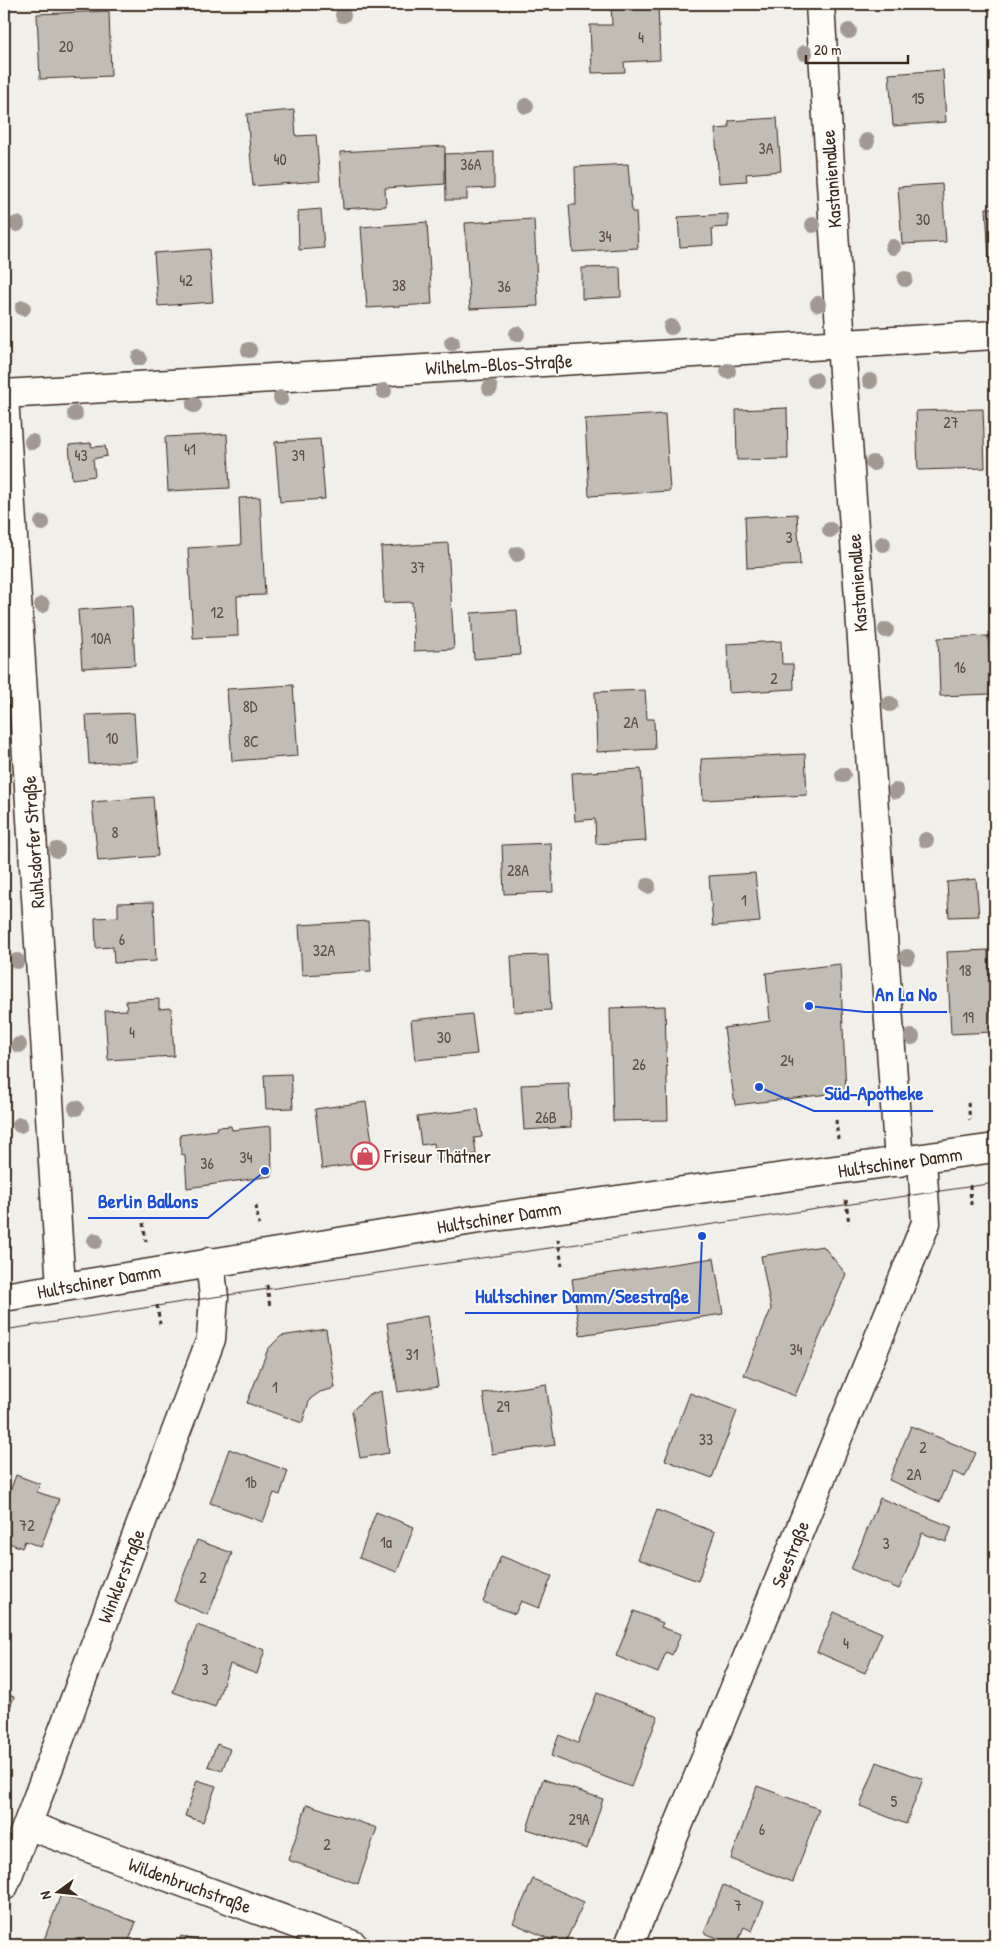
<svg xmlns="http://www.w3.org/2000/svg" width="999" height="1949" viewBox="0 0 999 1949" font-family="'Patrick Hand',sans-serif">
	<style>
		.building { fill: #c1bcb4; stroke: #3b2a1e }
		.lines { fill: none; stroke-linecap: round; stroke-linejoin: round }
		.street-casing { stroke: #3b2a1e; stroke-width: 31 }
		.secondary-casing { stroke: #3b2a1e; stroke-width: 31 }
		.path { stroke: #3b2a1e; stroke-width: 3; stroke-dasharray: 4 4; stroke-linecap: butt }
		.street { stroke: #fdfcf7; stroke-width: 28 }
		.secondary { stroke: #fdfcf7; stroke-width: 28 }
		.tram { stroke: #3b2a1e; stroke-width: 1 }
		.tree { fill: #a29a92 }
		.labels { text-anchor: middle; stroke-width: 4; stroke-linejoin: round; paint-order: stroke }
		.number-label { font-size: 16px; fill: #5c4e44 }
		.street-label { font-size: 19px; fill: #3b2a1e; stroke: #fdfcf7 }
		.poi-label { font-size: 19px; fill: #3b2a1e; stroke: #fdfcf7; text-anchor: start }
		.leader { fill: none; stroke: #1d4ed8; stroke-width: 2 }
		.callout-dot { fill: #1d4ed8; stroke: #fdfcf7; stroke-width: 2 }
		.callout-label { font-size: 20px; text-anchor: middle; font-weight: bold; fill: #1d4ed8; stroke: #fdfcf7; stroke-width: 4; stroke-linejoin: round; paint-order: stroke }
	</style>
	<rect width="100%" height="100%" fill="#f1efea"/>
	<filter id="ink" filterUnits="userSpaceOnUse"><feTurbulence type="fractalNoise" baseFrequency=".02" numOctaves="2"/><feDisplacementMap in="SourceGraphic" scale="10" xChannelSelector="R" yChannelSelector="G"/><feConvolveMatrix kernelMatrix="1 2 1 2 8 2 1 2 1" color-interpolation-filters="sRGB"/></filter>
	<g filter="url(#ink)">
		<path class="building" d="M611 4H658L660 60 624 62 625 72 592 73 590 25H612Z
			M892 4H950L892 9Z
			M109 11 111 76 40 79 37 14Z
			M943 70 946 122 893 126 889 74Z
			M294 110 296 136 316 135 320 181 253 186 247 114Z
			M777 118 781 171 746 174 747 181 719 183 715 129 729 128V121Z
			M445 146V184L385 188 386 206 343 209 340 152Z
			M494 152V188L467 189V200H446L445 154Z
			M628 164 632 212H636L638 248 573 252 569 205H576L575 167Z
			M942 184 946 242 902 244 898 187Z
			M986 208H995V258L989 259Z
			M321 209 324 248 299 250 298 211Z
			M728 214V227L712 228 713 245 680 247 678 217Z
			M534 219 538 306 470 309 465 223Z
			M427 222 432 304 367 308 361 227Z
			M209 249 213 302 158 306 154 253Z
			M620 267 621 297 582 299V268Z
			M787 408 788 459 737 460 736 410Z
			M983 409 985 468 918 470 916 411Z
			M665 414 670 491 589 496 585 419Z
			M227 434 230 488 168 491 165 437Z
			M320 439 325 499 280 502 275 442Z
			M91 443 92 447 105 446 107 456 93 459 95 476 72 479 69 445Z
			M260 497 265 595 237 596 238 636 193 638 188 548 241 545 239 498Z
			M797 514 800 565 747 568 745 517Z
			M448 543 454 649 414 651 412 602 384 603 381 547Z
			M132 606 135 665 82 668 78 610Z
			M517 610 520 655 474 659 471 613Z
			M988 636 991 694 940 696 938 638Z
			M781 641 782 664H793L794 689 729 693 727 644Z
			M293 685 298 756 232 761 227 689Z
			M645 690 647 719H654L655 749 597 752 595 692Z
			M134 713 137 761 89 764 86 715Z
			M805 754 807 795 703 800 701 759Z
			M641 769 646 841 596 844 595 819 575 821 572 773Z
			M153 797 158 856 98 861 92 802Z
			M551 843 553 892 504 894 502 845Z
			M755 873 760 922 713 926 709 876Z
			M976 879 979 916 949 917 947 882Z
			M154 902 156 961 114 963 113 947 96 948 95 918 118 917V903Z
			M368 921 371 971 302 975 299 925Z
			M988 950 992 1032 951 1034 947 952Z
			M548 955 551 1010 514 1012 511 956Z
			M840 964 846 1092 735 1105 724 1028 770 1021 766 973Z
			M6 998 7 1025H4V999Z
			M159 999V1009L171 1008 174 1056 108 1060 105 1011 127 1010 126 1001Z
			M665 1006 668 1120 613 1121 610 1008Z
			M472 1014 477 1054 415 1060 411 1020Z
			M291 1074 293 1108 266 1109 264 1075Z
			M569 1083 571 1127 524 1130 521 1085Z
			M366 1102 375 1161 322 1169 315 1109Z
			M478 1109 482 1137 474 1138 476 1154 436 1161 434 1143 421 1145 417 1117Z
			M231 1126 232 1130 271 1126 272 1176 187 1188 185 1155 181 1154 180 1135 216 1130 217 1127Z
			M823 1246 846 1274 795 1396 744 1375 771 1309 761 1256Z
			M714 1258 723 1314 580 1335 572 1279Z
			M995 1266V1290L989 1288Z
			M427 1316 438 1386 398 1392 387 1323Z
			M326 1329 335 1388 320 1392 310 1399 302 1423 247 1403 268 1349 281 1336Z
			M546 1384 555 1445 492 1454 483 1393Z
			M381 1391 389 1453 360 1458 352 1411 368 1395Z
			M690 1393 737 1411 712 1478 665 1460Z
			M911 1426 976 1453 965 1477 953 1472 940 1502 889 1480Z
			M229 1449 288 1471 280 1495 274 1493 263 1522 210 1503Z
			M16 1475 40 1484 37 1492 59 1499 41 1547 25 1541 22 1548 4 1541V1508Z
			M880 1498 952 1527 946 1542 922 1533 899 1589 851 1569Z
			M657 1510 715 1532 698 1581 638 1559Z
			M376 1512 414 1527 397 1572 359 1558Z
			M197 1540 232 1553 208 1615 174 1601Z
			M501 1556 552 1576 539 1608 521 1601 515 1614 483 1602Z
			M634 1611 663 1623 661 1627 681 1634 672 1655 666 1652 658 1673 616 1656Z
			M834 1612 882 1633 865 1673 817 1652Z
			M197 1625 265 1650 257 1674 230 1664 215 1707 173 1692Z
			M4 1693 14 1697 4 1723Z
			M597 1693 658 1716 631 1787 551 1756 559 1735 578 1743Z
			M217 1744 230 1749 222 1771 208 1766Z
			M877 1762 923 1779 906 1824 860 1806Z
			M543 1779 603 1799 587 1849 527 1829Z
			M197 1780 216 1786 203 1822 185 1816Z
			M757 1786 819 1809 793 1882 731 1859Z
			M307 1804 377 1828 358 1884 288 1860Z
			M533 1879 584 1902 564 1945 513 1923Z
			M723 1885 764 1902 752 1931 744 1927 736 1945 704 1933Z
			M61 1894 136 1922 127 1945H57L44 1940Z
			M181 1936 209 1945H178Z"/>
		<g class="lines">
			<g class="street-casing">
				<path id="street" d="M820 4 841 344 899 1162
					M4 394 995 335
					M4 397 61 1287
					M27 1825 353 1945
					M4 1886 211 1339 214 1297 210 1262
					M629 1945 926 1223 922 1159"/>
			</g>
			<g class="secondary-casing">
				<path id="secondary" d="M4 1297 473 1220 995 1148"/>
			</g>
			<path class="path" d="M968 1103 970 1120
				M836 1120 838 1139
				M846 1200 849 1224
				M971 1205 970 1187 972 1184
				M256 1206 259 1225
				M143 1223 146 1242
				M558 1239 562 1266
				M267 1285 270 1308
				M157 1305 160 1324"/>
			<use href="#street" class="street"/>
			<use href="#secondary" class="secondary"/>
			<path class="tram" d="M4 1330 214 1297 995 1183"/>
		</g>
		<g class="tree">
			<circle cx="343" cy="15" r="8"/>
			<circle cx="849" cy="31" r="8"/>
			<circle cx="805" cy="53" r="8"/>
			<circle cx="526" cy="106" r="8"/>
			<circle cx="867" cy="141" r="8"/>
			<circle cx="17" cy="224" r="8"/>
			<circle cx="813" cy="225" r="8"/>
			<circle cx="893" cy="247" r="8"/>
			<circle cx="905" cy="279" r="8"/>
			<circle cx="818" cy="304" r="8"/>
			<circle cx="23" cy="308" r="8"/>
			<circle cx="671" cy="327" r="8"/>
			<circle cx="517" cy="334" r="8"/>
			<circle cx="452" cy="343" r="8"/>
			<circle cx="249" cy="350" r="8"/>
			<circle cx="139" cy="358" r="8"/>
			<circle cx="728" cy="371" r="8"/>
			<circle cx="815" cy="380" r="8"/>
			<circle cx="870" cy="381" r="8"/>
			<circle cx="490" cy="388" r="8"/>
			<circle cx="384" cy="391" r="8"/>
			<circle cx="281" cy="398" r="8"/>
			<circle cx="194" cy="405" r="8"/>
			<circle cx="75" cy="414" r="8"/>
			<circle cx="32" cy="442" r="8"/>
			<circle cx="873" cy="463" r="8"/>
			<circle cx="42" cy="523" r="8"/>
			<circle cx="830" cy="530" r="8"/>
			<circle cx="883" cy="544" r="8"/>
			<circle cx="517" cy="554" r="8"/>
			<circle cx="42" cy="605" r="8"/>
			<circle cx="886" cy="630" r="8"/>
			<circle cx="890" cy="704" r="8"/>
			<circle cx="843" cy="775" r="8"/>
			<circle cx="896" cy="791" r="8"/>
			<circle cx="926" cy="840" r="8"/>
			<circle cx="57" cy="850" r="8"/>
			<circle cx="648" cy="886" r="8"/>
			<circle cx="907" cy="957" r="8"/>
			<circle cx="17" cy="961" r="8"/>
			<circle cx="912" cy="1037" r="8"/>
			<circle cx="19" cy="1045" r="8"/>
			<circle cx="76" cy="1108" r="8"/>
			<circle cx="20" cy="1125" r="8"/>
			<circle cx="95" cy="1241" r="8"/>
		</g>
	</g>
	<defs>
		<g id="shop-ring" transform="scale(1.4375)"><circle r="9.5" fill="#fdfcf7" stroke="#d1495b" stroke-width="1.5"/><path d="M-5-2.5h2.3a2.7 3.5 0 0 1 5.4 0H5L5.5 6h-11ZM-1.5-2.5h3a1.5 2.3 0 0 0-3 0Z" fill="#d1495b"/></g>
	</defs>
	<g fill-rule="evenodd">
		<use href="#shop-ring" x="365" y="1156"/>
	</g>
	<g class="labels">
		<g class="number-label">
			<text x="641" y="43">4</text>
			<text x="66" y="52">20</text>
			<text x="918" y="104">15</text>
			<text x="766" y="154">3A</text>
			<text x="280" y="165">40</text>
			<text x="471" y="170">36A</text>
			<text x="923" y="225">30</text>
			<text x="605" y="242">34</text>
			<text x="186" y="286">42</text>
			<text x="399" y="291">38</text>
			<text x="504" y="292">36</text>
			<text x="951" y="428">27</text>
			<text x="190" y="455">41</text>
			<text x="81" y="461">43</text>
			<text x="298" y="461">39</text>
			<text x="789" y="543">3</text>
			<text x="418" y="573">37</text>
			<text x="217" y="618">12</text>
			<text x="101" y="644">10A</text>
			<text x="960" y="673">16</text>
			<text x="774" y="684">2</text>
			<text x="250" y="712">8D</text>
			<text x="631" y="728">2A</text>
			<text x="112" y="744">10</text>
			<text x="251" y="747">8C</text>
			<text x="115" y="838">8</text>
			<text x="518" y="876">28A</text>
			<text x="744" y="906">1</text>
			<text x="122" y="945">6</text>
			<text x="324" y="956">32A</text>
			<text x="965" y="976">18</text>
			<text x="968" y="1023">19</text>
			<text x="132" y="1038">4</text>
			<text x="444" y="1043">30</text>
			<text x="787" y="1066">24</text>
			<text x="639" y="1070">26</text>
			<text x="546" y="1123">26B</text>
			<text x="246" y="1163">34</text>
			<text x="207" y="1169">36</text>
			<text x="796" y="1355">34</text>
			<text x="412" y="1360">31</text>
			<text x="275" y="1393">1</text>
			<text x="503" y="1412">29</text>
			<text x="706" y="1445">33</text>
			<text x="923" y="1453">2</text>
			<text x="914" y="1480">2A</text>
			<text x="251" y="1488">1b</text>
			<text x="27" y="1531">72</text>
			<text x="386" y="1548">1a</text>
			<text x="886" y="1549">3</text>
			<text x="203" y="1583">2</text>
			<text x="846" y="1649">4</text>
			<text x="205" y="1675">3</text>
			<text x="894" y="1807">5</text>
			<text x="579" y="1825">29A</text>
			<text x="762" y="1835">6</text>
			<text x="327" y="1850">2</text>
			<text x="738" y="1911">7</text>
		</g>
		<g class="street-label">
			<text transform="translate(831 179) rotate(-94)" y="7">Kastanienallee</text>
			<text transform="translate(499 364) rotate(-3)" y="7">Wilhelm-Blos-Straße</text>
			<text transform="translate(857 583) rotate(-94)" y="7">Kastanienallee</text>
			<text transform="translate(33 842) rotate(-94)" y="7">Ruhlsdorfer Straße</text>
			<text transform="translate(900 1162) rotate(-8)" y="7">Hultschiner Damm</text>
			<text transform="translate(499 1217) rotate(-9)" y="7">Hultschiner Damm</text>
			<text transform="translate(99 1281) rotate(-10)" y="7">Hultschiner Damm</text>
			<text transform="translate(790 1554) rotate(-68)" y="7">Seestraße</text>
			<text transform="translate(121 1576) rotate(-69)" y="7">Winklerstraße</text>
			<text transform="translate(190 1885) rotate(20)" y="7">Wildenbruchstraße</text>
		</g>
		<g class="poi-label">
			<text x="384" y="1163">Friseur Thätner</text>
		</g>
	</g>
	<path class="leader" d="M809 1006L865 1012H947M759 1087L814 1111H933M265 1171L208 1218H88M702 1236L699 1313H465"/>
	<g class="callout-dot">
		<circle cx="809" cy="1006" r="5"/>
		<circle cx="759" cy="1087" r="5"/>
		<circle cx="265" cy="1171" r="5"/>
		<circle cx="702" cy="1236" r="5"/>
	</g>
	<g class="callout-label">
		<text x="906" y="1001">An La No</text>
		<text x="874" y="1100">Süd-Apotheke</text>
		<text x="148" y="1208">Berlin Ballons</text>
		<text x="582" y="1303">Hultschiner Damm/Seestraße</text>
	</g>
	<rect width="999" height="1949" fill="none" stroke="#fdfcf7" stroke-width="20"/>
	<rect x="10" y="10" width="979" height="1929" fill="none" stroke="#3b2a1e" stroke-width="2" filter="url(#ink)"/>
	<g transform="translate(58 1892) rotate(255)" stroke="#fdfcf7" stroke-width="4" paint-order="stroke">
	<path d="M0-4L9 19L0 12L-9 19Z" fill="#3b2a1e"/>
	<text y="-8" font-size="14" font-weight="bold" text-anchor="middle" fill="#3b2a1e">N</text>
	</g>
	<path d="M806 55v8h102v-8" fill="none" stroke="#3b2a1e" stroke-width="2.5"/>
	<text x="814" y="55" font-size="15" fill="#3b2a1e" stroke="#fdfcf7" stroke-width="4" paint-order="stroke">20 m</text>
</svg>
